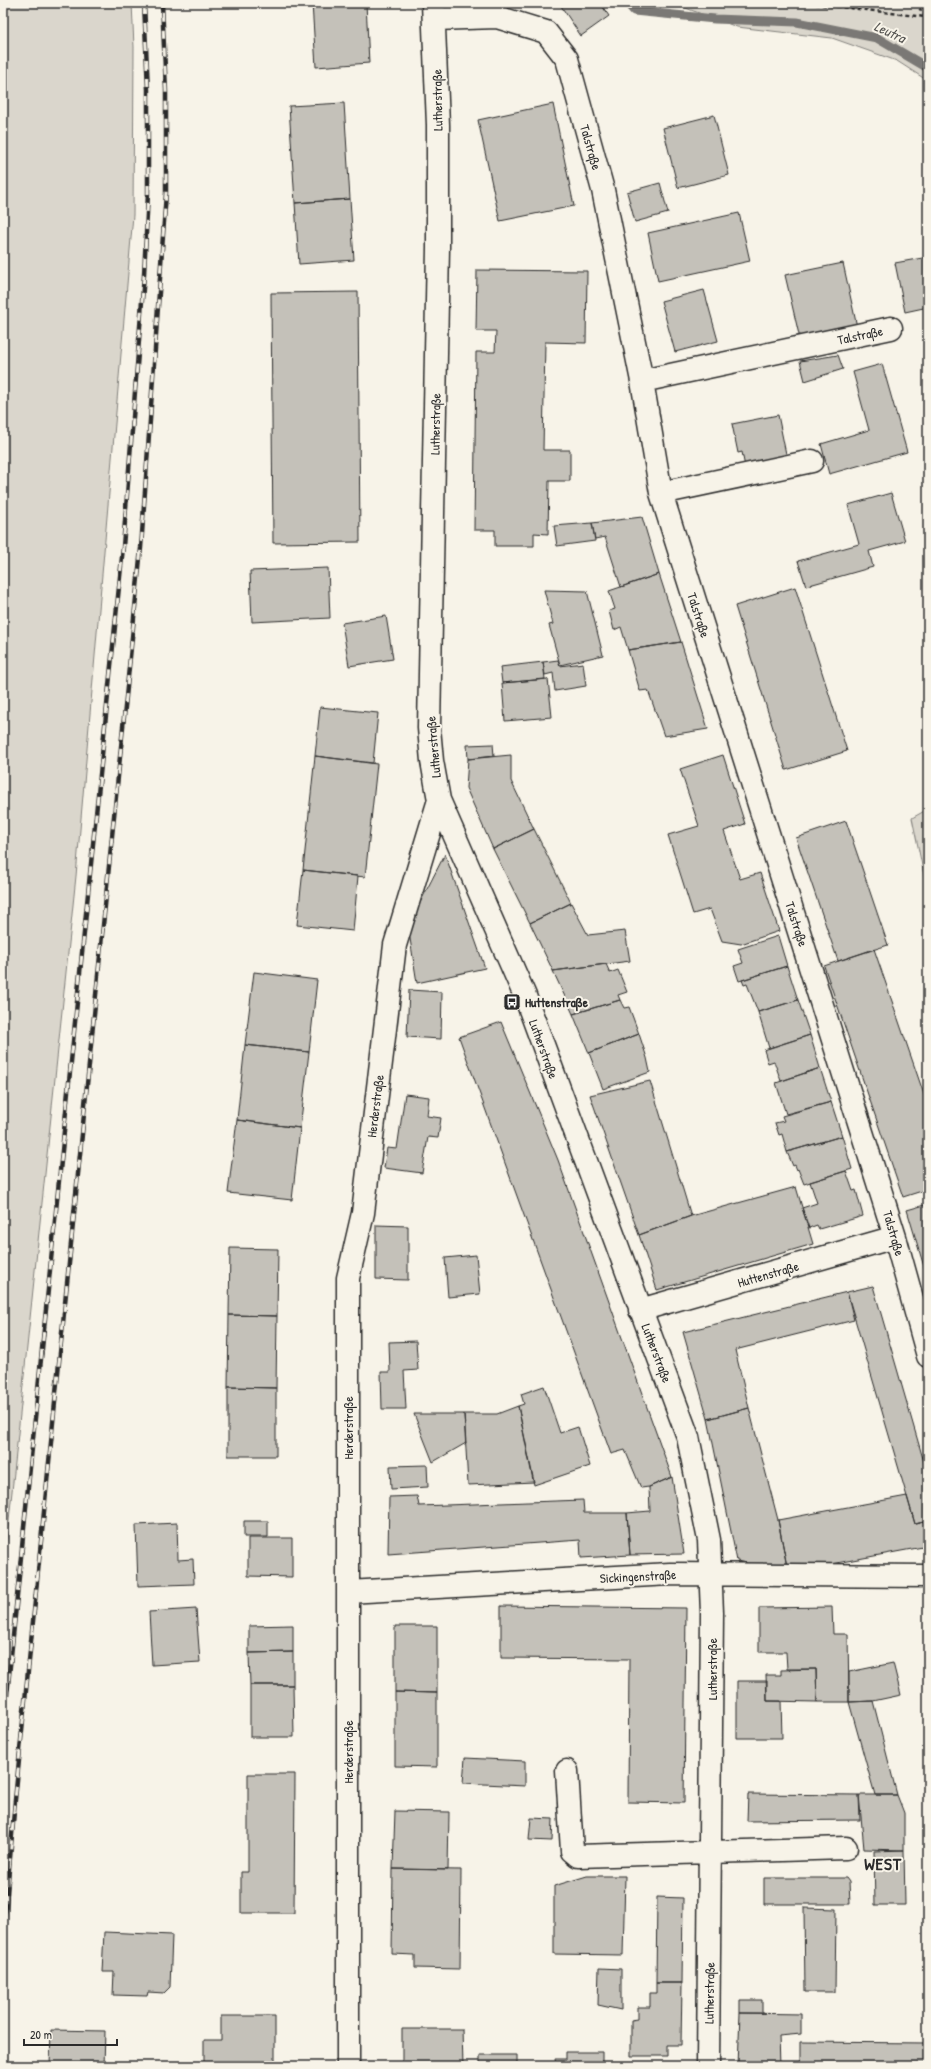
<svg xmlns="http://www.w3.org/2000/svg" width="931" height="2069" viewBox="0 0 931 2069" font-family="'Patrick Hand',sans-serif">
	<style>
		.green { fill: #dad6cc; stroke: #82807c }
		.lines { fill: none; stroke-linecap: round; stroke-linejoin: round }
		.stream { stroke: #7a7874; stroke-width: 9 }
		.building { fill: #c4c1b9; stroke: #2b2b2b }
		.minor-casing { stroke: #2b2b2b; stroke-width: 25 }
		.path { stroke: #2b2b2b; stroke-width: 2.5; stroke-dasharray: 4 3; stroke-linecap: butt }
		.minor { stroke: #f7f3e8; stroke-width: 22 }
		.rail-casing { stroke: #2b2b2b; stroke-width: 4.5 }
		.rail { stroke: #f7f3e8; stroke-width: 3; stroke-dasharray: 9; stroke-linecap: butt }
		.labels { text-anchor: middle; stroke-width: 4; stroke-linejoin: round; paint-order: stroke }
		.street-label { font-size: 13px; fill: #2b2b2b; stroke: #f7f3e8 }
		.poi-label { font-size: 13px; font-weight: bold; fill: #2b2b2b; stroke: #f7f3e8; text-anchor: start }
		.water-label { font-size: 14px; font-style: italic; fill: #53524f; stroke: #f7f3e8 }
		.district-label { font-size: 17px; font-weight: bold; letter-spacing: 1px; fill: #2b2b2b; stroke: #f7f3e8 }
	</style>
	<rect width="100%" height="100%" fill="#f7f3e8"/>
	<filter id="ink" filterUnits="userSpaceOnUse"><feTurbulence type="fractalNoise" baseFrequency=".025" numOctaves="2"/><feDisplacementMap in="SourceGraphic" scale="8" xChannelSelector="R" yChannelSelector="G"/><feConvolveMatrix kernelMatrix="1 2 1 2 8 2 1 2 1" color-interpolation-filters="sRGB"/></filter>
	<g filter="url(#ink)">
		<path class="green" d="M3 3H132L134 47 133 215 76 876 3 1578Z
			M672 3H926L928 6V81L897 61 832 38 737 27Z
			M928 809V894L912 818Z"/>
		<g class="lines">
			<path class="stream" d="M627 3 634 11 715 19 797 22 877 38 928 68"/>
		</g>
		<path class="building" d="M312 3H366L369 63 316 67Z
			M559 3H600L609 16 581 36Z
			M344 103 350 199 295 203 289 106Z
			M553 104 574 206 500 221 478 120Z
			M714 115 729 175 678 188 663 128Z
			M660 183 668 213 635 222 627 192Z
			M350 199 354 260 299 264 295 203Z
			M739 213 750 261 658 281 648 233Z
			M928 257V307L905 312 895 263Z
			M843 263 857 327 800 339 785 275Z
			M477 270 587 271 586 343 545 342 543 450H570V481H549L548 534 534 533V546H495V530H474L476 352H495L496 331H476Z
			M704 290 718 341 675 352 661 301Z
			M358 292 360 542 273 543 271 293Z
			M838 355 843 369 805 381 800 361Z
			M882 364 907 452 829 474 821 444 869 430 853 372Z
			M778 415 787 459 745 467 742 452 738 453 732 424Z
			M891 493 905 541 869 551 873 567 806 586 798 561 859 544 848 505Z
			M642 517 659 574 621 587 605 537 595 539 592 523Z
			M592 523 595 541 557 546 554 526Z
			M328 568 330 618 252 622 250 571Z
			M659 574 681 642 628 650 621 627 614 630 609 611 615 609 609 591Z
			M795 587 847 751 786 770 735 606Z
			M544 590 587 591 603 655 560 665 549 625 553 624Z
			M386 616 393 659 349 666 342 623Z
			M681 642 708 729 664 736 648 690 640 691 628 650Z
			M558 660 560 666 583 663 586 686 555 691 553 673 545 675 543 662Z
			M543 662 545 679 502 683 500 667Z
			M548 679 552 717 505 721 502 683Z
			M320 707 378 713 373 763 315 756Z
			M493 744 494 756 468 759 467 745Z
			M511 755V781L534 829 493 849 466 788 468 759Z
			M723 755 745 824 724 831 740 879 760 873 779 931 741 944 722 941 710 909 693 914 668 835 699 826 680 769Z
			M315 756 377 764 365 877 303 870Z
			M846 821 888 945 838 961 796 838Z
			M534 829 571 903 530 923 493 849Z
			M445 854 485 968 417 983 408 926Z
			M303 870 358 876 353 931 297 925Z
			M571 903 588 935 625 931 630 961 553 971 530 923Z
			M778 936 787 966 739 981 734 966 743 963 738 949Z
			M874 949 928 1106V1189L903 1197 824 966Z
			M606 964 610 973 618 970 627 992 618 995 620 1000 573 1014 553 971Z
			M787 966 798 1000 758 1012 747 984 744 985 742 980Z
			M254 972 317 980 309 1052 245 1045Z
			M409 990 442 992 441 1039 407 1037Z
			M620 1000 624 1008 629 1007 639 1034 589 1053 573 1014Z
			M798 1000 810 1035 769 1048 758 1012Z
			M501 1022 558 1160 672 1477 649 1487 641 1488 625 1450 611 1454 459 1037Z
			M639 1034 647 1058 650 1072 603 1089 589 1053Z
			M810 1035 820 1068 781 1081 774 1061 768 1063 764 1050Z
			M245 1045 309 1052 300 1128 237 1120Z
			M820 1068 831 1102 786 1114 776 1083Z
			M650 1081 691 1216 639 1235 590 1095Z
			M405 1094 429 1097 427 1116 441 1118 438 1138 428 1137 422 1173 384 1168 387 1148 397 1149Z
			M831 1102 842 1136 787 1152 782 1134 779 1135 775 1123 784 1121 782 1116Z
			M237 1120 300 1128 292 1200 228 1193Z
			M842 1136 852 1169 804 1184 798 1169 797 1170 795 1165 793 1166 787 1152Z
			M846 1171 853 1191 856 1190 863 1216 819 1229 817 1225 809 1228 802 1208 817 1203 810 1182Z
			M796 1187 813 1244 657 1290 639 1235 691 1216Z
			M928 1204V1280L907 1210Z
			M376 1225 408 1226V1280L376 1279Z
			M230 1248 278 1249 277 1316 229 1315Z
			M476 1255 480 1294 448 1297 445 1258Z
			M873 1286 928 1476V1521L915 1524 847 1292Z
			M847 1292 854 1320 735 1350 749 1408 708 1419 683 1332Z
			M229 1315 277 1316 276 1388 228 1387Z
			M416 1341 418 1370 404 1371 406 1409H382L381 1372H390L389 1342Z
			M544 1386 560 1433 578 1427 590 1466 534 1485 518 1406 524 1404 521 1394Z
			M228 1387 276 1388V1456H228Z
			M518 1406 534 1482 468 1485 464 1414H497Z
			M749 1408 778 1520 788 1572 737 1561 708 1419Z
			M414 1414H464L466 1443 433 1462Z
			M427 1465 428 1487 391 1489 390 1466Z
			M672 1477 684 1554 630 1555 627 1513 650 1511 649 1487Z
			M417 1496 419 1506 583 1500 584 1513H627L630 1555 581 1558 580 1540 388 1554 389 1497Z
			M907 1496 915 1524 928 1521V1546L788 1572 778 1520Z
			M244 1521H268V1537H244Z
			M177 1523 178 1560 193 1559 194 1584 138 1586 136 1525Z
			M248 1538H292V1577L248 1576Z
			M501 1606 686 1608 684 1803 628 1802 629 1659 501 1658Z
			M832 1607 833 1634H848L849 1702H817L816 1669H787L786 1652H759V1608Z
			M196 1609 200 1662 152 1665 149 1612Z
			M293 1625V1652L249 1653V1626Z
			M395 1626H437V1693L395 1692Z
			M293 1652V1685H250L249 1653Z
			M893 1663 901 1695 873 1701 849 1702V1672Z
			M816 1669 817 1702 767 1701 766 1675H781V1670Z
			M737 1681H767V1701H781L782 1738H737Z
			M250 1685H293L294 1737H250Z
			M395 1692 437 1693V1767L395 1766Z
			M873 1701 897 1795H875L849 1702Z
			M465 1758 525 1761V1786L463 1783Z
			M248 1774H295L294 1913H241V1872H248Z
			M748 1794 859 1795 860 1820 747 1821Z
			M859 1795H897L904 1813V1850L864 1849Z
			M395 1811 449 1812 448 1870 393 1869Z
			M531 1818 553 1819 552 1841 529 1840Z
			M904 1850 905 1905H875L874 1851Z
			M393 1869 461 1870 460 1969 415 1968V1955L392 1954Z
			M587 1876H625L623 1955 554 1954V1886Z
			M764 1878H846L849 1882 850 1904H764Z
			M657 1897 683 1898 682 1983H656Z
			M804 1908 836 1909 835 1992H805Z
			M104 1932 172 1935 170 1987 164 1993 148 1992 147 1996 113 1995 114 1972H102Z
			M599 1968 621 1969V2010L598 2005Z
			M656 1983H682L681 2045H667V2056H631V2020L638 2019V2007H650V1993H656Z
			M740 2000H762V2013H740Z
			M740 2013 801 2014V2034L779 2036 780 2066H738Z
			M221 2016H275V2066L204 2064V2040H221Z
			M402 2029H462L463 2066H402Z
			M51 2030 105 2031 104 2066H50Z
			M800 2042 928 2043V2066H800Z
			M566 2052H602V2066H556L555 2059H566Z
			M480 2055H517V2066H480Z"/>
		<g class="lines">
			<g class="minor-casing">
				<path id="minor" d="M433 3 438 125V247L429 728 432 761 439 800 525 996 688 1437 709 1540 712 1613 708 2066
					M435 19 497 17 546 32 567 59 603 190 642 381 661 493 895 1237 928 1356
					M642 381 891 328
					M661 493 812 461
					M640 1310 895 1237
					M348 1592 670 1574 928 1576
					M567 1771 572 1851 578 1856 846 1848
					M348 2066V1278L363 1213 395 945 439 800"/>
			</g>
			<path class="path" d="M808 3 925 17
				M915 3 928 19"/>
			<use href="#minor" class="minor"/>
			<g class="rail-casing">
				<path id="rail" d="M3 1735 123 547 144 275 148 193V90L144 3
					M3 1939 15 1800 141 548 166 193V91L162 3"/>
			</g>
			<use href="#rail" class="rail"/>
		</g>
	</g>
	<defs>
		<g id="bus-square" transform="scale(0.9)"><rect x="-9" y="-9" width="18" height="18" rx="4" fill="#2b2b2b" stroke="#f7f3e8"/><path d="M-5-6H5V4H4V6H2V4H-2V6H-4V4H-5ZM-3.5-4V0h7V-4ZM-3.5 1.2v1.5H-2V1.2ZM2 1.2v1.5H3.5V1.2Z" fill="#fff"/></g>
	</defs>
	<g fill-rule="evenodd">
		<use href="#bus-square" x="512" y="1002"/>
	</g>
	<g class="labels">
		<g class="street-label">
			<text transform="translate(437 100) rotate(-91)" y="5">Lutherstraße</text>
			<text transform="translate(591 147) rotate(74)" y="5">Talstraße</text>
			<text transform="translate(860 335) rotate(-12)" y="5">Talstraße</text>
			<text transform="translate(435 424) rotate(-89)" y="5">Lutherstraße</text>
			<text transform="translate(699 615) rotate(72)" y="5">Talstraße</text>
			<text transform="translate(433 747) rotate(-95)" y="5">Lutherstraße</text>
			<text transform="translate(797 924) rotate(72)" y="5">Talstraße</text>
			<text transform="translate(544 1049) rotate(70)" y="5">Lutherstraße</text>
			<text transform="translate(375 1106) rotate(-83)" y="5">Herderstraße</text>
			<text transform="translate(894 1233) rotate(74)" y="5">Talstraße</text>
			<text transform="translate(768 1274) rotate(-16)" y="5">Huttenstraße</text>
			<text transform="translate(657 1353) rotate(69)" y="5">Lutherstraße</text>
			<text transform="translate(348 1428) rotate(-90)" y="5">Herderstraße</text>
			<text transform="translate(638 1576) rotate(-3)" y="5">Sickingenstraße</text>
			<text transform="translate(712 1669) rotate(-90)" y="5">Lutherstraße</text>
			<text transform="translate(348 1752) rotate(-90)" y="5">Herderstraße</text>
			<text transform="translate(709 1993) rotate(-89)" y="5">Lutherstraße</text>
		</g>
		<g class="poi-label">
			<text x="525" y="1007">Huttenstraße</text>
		</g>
		<g class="water-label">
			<text transform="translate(890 32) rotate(25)" y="5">Leutra</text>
		</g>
		<g class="district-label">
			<text x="883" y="1870">WEST</text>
		</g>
	</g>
	<rect width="931" height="2069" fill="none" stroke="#f7f3e8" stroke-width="16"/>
	<rect x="8" y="8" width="915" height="2053" fill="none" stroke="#2b2b2b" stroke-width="1.5" filter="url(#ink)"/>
	<path d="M24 2039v6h93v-6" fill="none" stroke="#2b2b2b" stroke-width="2"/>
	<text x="30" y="2039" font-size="12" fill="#2b2b2b" stroke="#f7f3e8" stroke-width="3" paint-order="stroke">20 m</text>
</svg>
